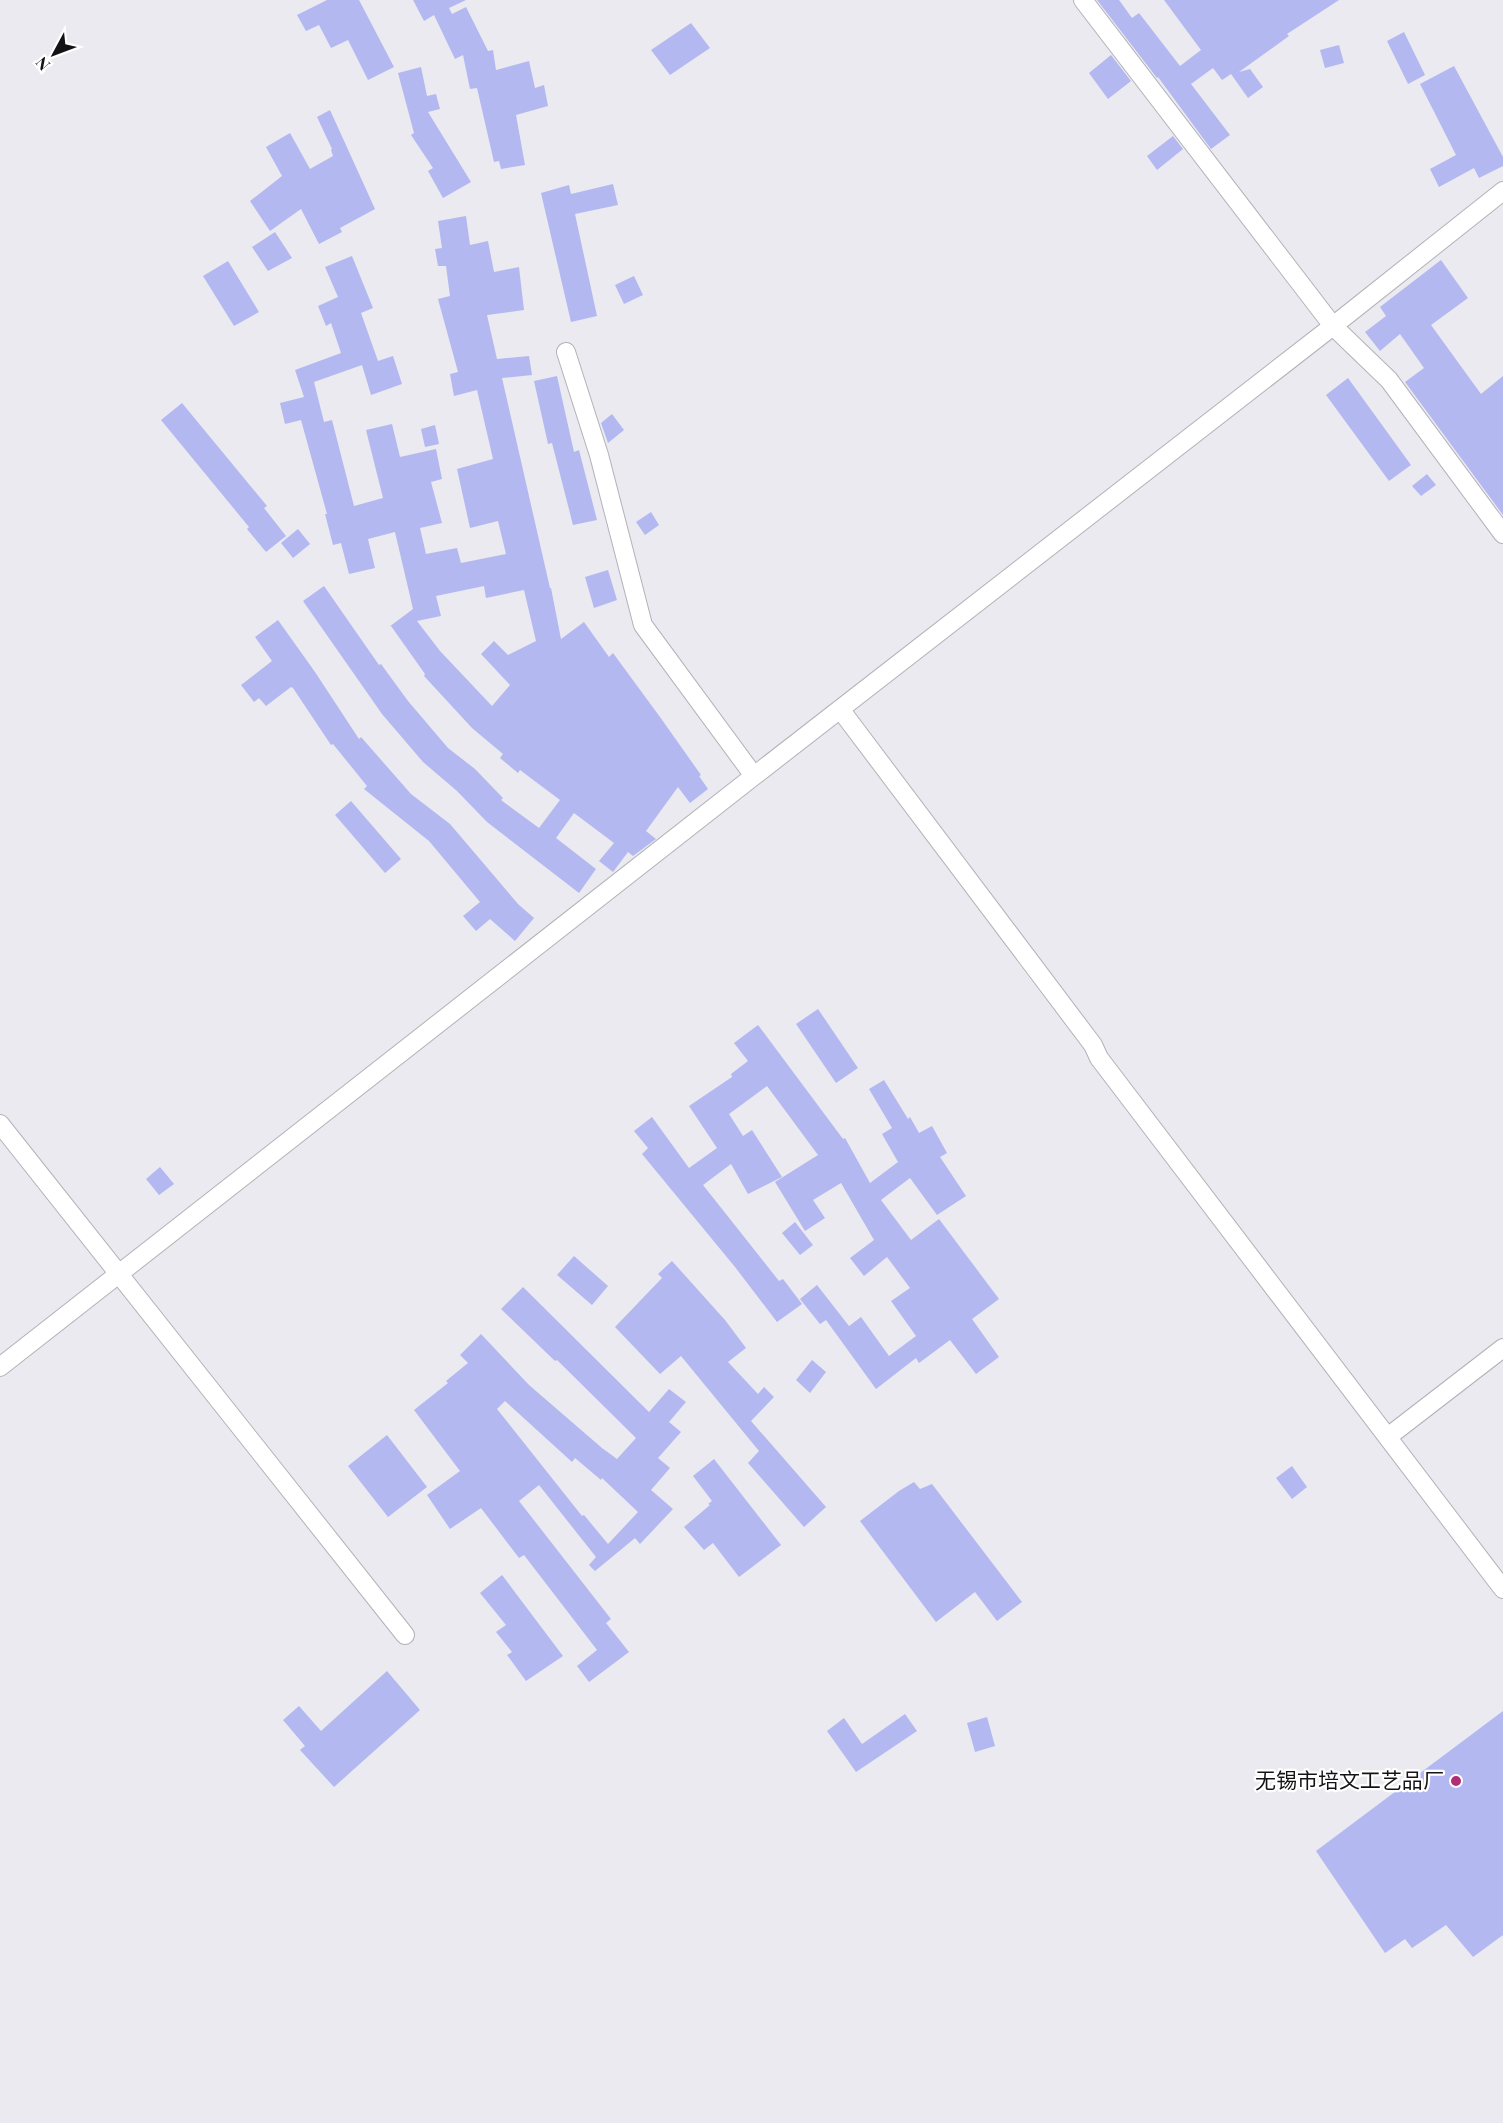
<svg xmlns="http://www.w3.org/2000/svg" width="1503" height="2123" viewBox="0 0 1503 2123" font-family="'Playfair Display','Noto Sans SC',serif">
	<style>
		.building { fill: #b3b8f1; fill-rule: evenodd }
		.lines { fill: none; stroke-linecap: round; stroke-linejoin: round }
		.minor-casing { stroke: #b2b2b8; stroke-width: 20 }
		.minor { stroke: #fff; stroke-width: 18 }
		.poi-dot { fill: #b22d75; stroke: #fff; stroke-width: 2 }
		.labels { text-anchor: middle; stroke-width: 4.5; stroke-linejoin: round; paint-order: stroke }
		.poi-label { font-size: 21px; fill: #131315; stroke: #fff; text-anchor: end }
	</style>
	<rect width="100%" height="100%" fill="#eaeaf0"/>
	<path class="building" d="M327 0H359L394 67 368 80 348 40 331 48 319 25 306 31 297 15Z
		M413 0H466L449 8 452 14 466 7 488 51 493 50 496 70 529 61 535 88 544 85 548 106 516 115 525 165 501 169 499 161 494 162 477 88 470 89 463 55 455 59 434 15 424 21Z
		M1097 0H1119L1132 18 1139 13 1180 66 1201 50 1164 0H1339L1287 34 1289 36 1239 72 1250 69 1263 87 1248 98 1231 74 1222 80 1213 68 1191 84 1230 135 1211 149 1158 77 1157 78Z
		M691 23 710 48 670 75 651 50Z
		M1404 32 1425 75 1408 84 1387 41Z
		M1339 45 1344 63 1325 68 1320 50Z
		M1111 55 1131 81 1108 99 1089 73Z
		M1454 66 1503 157V166L1479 178 1474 168 1439 187 1430 169 1456 155 1420 84Z
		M421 67 427 96 436 94 440 109 428 112 471 182 443 198 428 171 433 168 411 135 414 133 398 73Z
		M330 110 375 209 340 228 342 232 319 244 301 209 270 231 250 201 282 176 266 147 290 133 310 169 333 156 331 150 332 149 317 117Z
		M1173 136 1183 149 1157 170 1147 156Z
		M613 184 618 205 575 214 597 316 571 322 541 193 569 185 571 194Z
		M466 216 470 245 488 241 494 272 519 267 524 310 487 315 497 359 529 356 532 375 502 378 550 588H551L561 639 584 622 609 657 613 653 660 717 701 775 699 776 708 789 690 803 678 787 646 831 656 839 633 856 628 852 613 872 599 861 614 843 574 813 556 838 596 869 579 893 487 822 457 791 423 762 382 714 303 601 324 586 379 665 381 664 408 701 448 748 475 769 503 798 501 800 539 828 560 800 520 770 518 773 500 758 503 754 472 728 424 676 425 674 391 626 389 627 413 609 395 532 368 539 375 568 349 574 341 543 333 545 325 514H327L301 420 285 424 280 403 304 397 295 370 341 353 331 323 326 326 318 306 338 297 325 267 352 256 373 308 361 313 378 361 393 356 402 384 371 395 362 365 314 382 324 422 332 420 354 506 383 498 366 430 392 424 400 457 436 449 442 479 431 482 442 523 420 528 426 554 457 548 461 563 506 554 498 521 470 528 457 469 493 459 477 390 454 396 450 374 458 372 438 299 450 296 446 266H438L435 249 442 248 438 221ZM484 586 486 598 524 590 536 641 508 655 494 641 481 654 510 685 492 706 440 651 417 621 441 616 436 596Z
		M275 232 292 258 268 271 252 247Z
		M1441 260 1468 298 1431 325 1481 394 1503 376V515L1405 382 1424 368 1400 334 1380 351 1365 332 1386 316 1380 307Z
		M228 261 259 312 234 326 203 276Z
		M634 276 643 295 624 304 615 285Z
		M557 376 574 452 579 450 597 520 573 525 552 443 548 444 534 381Z
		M1348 378 1411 465 1389 481 1326 395Z
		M182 403 267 506 264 508 286 536 266 552 247 529 249 527 161 420Z
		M612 414 624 430 608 443 601 423Z
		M435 425 439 444 425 447 421 429Z
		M1427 474 1436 485 1421 496 1412 486Z
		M651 512 659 525 645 535 636 522Z
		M298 529 310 544 293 558 281 543Z
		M608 570 617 600 594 608 585 577Z
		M278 620 315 672 359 739 361 737 411 794 450 824 518 904 534 918 515 941 490 919 476 931 463 916 480 902 429 841 364 789 367 786 333 744 331 745 293 688 291 687 266 706 259 698 254 702 241 685 272 661 255 637Z
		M351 801 401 859 385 873 335 815Z
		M818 1009 858 1068 836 1083 796 1024Z
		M758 1025 843 1139 845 1138 870 1183 898 1162 882 1134 892 1128 869 1089 884 1080 908 1119 910 1117 919 1133 932 1126 947 1153 940 1157 966 1196 937 1215 910 1178 881 1200 911 1240 939 1219 999 1299 972 1319 999 1357 976 1374 950 1340 919 1363 916 1358 876 1389 826 1320 820 1324 800 1299 817 1285 849 1326 861 1317 889 1356 916 1336 891 1301 910 1288 887 1257 864 1276 850 1258 874 1240 841 1183 813 1200 825 1218 805 1231 775 1182 818 1155 767 1086 729 1114 743 1136 752 1130 782 1177 748 1194 731 1164 703 1185 779 1281 783 1279 802 1304 777 1322 735 1267 642 1154 648 1148 634 1131 652 1117 689 1168 717 1148 689 1106 732 1077 731 1074 748 1061 734 1043Z
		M160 1167 174 1184 159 1195 146 1179Z
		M795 1222 813 1245 800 1255 782 1233Z
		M574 1256 608 1286 592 1305 557 1275Z
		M672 1261 725 1320 746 1348 728 1362 758 1394 764 1387 774 1397 751 1421 826 1507 804 1527 748 1463 759 1451 681 1356 660 1374 615 1327 662 1278 658 1274Z
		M523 1287 649 1412 669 1389 686 1402 669 1422 681 1432 658 1458 670 1468 651 1490 673 1509 640 1544 635 1538 595 1571 589 1565 596 1557 539 1485 519 1501 611 1619 606 1623 629 1652 589 1682 577 1666 597 1650 524 1555 519 1558 481 1508 450 1529 427 1495 460 1471 414 1410 448 1383 446 1381 468 1363 460 1355 481 1334 529 1385 602 1448 617 1459 636 1438 557 1360 555 1361 501 1309ZM505 1401 572 1462 575 1458 601 1480 602 1478 638 1512 608 1544 584 1515 582 1516 497 1409Z
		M812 1360 826 1372 810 1393 796 1380Z
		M387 1435 427 1487 388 1517 348 1466Z
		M714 1459 781 1545 739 1577 713 1543 704 1550 684 1527 710 1505 708 1504 712 1501 693 1476Z
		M1292 1466 1307 1487 1292 1499 1276 1478Z
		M914 1482 920 1489 932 1484 1022 1602 997 1621 975 1592 936 1622 860 1521 899 1491Z
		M502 1575 563 1656 526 1681 507 1655 512 1652 496 1632 506 1625 480 1593Z
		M387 1671 420 1710 334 1787 300 1750 305 1746 283 1720 299 1706 321 1731Z
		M1503 1711V1935L1473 1957 1446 1925 1412 1948 1405 1939 1385 1953 1316 1851Z
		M905 1714 917 1731 856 1772 827 1731 844 1718 862 1744Z
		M987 1717 995 1746 975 1752 967 1723Z"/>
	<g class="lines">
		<g class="minor-casing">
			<path id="minor" d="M1083 0 1333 326 1389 380 1503 534
				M566 352 599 455 643 625 754 776
				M840 709 1093 1045 1099 1058 1503 1589
				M0 1124 405 1635
				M0 1367 754 776 1333 326 1503 191
				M1389 1436 1503 1348"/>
		</g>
		<use href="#minor" class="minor"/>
	</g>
	<circle class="poi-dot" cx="1456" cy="1781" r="6"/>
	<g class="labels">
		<g class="poi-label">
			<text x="1444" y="1788">无锡市培文工艺品厂</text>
		</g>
	</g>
	<g transform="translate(54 54) rotate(229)" stroke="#ffffff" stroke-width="4.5" paint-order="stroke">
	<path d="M0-4.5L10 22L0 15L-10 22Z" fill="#131315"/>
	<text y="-9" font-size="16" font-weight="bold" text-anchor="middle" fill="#131315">N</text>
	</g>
</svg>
